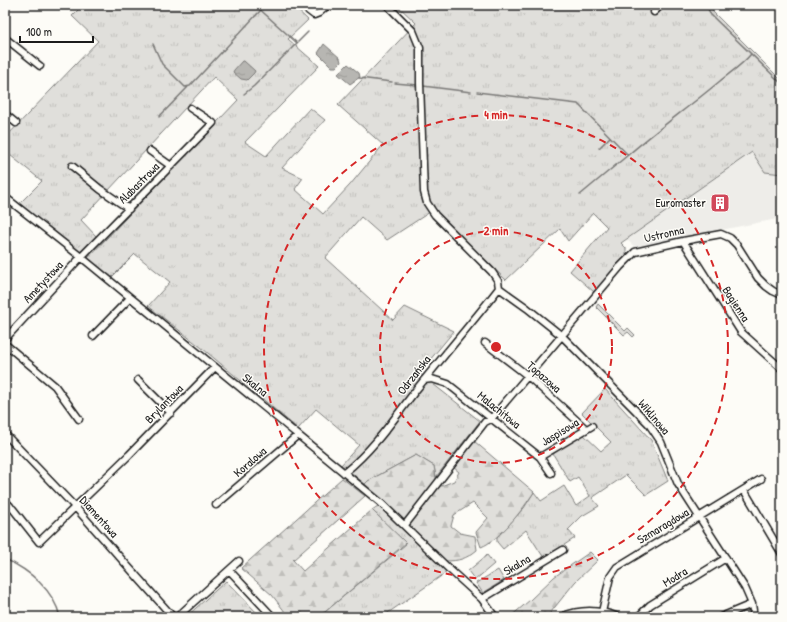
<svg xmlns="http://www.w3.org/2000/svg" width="787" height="622" viewBox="0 0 787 622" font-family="'Patrick Hand',sans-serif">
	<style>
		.built { fill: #eeede9 }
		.grass { fill: url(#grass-tufts); stroke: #7e7e7c }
		.forest { fill: url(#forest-firs); stroke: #7e7e7c }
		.pitch { fill: #e0dfdb; stroke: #7e7e7c }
		.water { fill: url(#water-ripples); stroke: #797876 }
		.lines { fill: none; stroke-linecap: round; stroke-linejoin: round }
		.stream { stroke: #797876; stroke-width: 1.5 }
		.minor-casing { stroke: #1c1c1c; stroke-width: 9 }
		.minor { stroke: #fdfcf7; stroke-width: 6 }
		.ring { fill: none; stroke: #d62828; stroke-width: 2; stroke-dasharray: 7 5 }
		.labels { text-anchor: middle; stroke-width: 3; stroke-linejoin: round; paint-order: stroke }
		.street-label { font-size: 12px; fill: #1c1c1c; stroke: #fdfcf7 }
		.poi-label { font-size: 12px; fill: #1c1c1c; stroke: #fdfcf7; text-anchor: end }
		.centre { fill: #d62828; stroke: #fdfcf7; stroke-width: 2 }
		.ring-label { font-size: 12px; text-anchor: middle; font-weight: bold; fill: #d62828; stroke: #fdfcf7; stroke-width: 3; stroke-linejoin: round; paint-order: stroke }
	</style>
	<defs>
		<pattern id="grass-tufts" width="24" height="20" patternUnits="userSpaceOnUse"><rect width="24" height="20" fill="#e0dfdb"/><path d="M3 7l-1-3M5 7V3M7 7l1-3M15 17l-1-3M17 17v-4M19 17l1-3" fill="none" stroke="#c0bfbb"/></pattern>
		<pattern id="forest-firs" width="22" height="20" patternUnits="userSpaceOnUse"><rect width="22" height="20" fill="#e0dfdb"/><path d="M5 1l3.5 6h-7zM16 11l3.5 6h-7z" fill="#c0bfbb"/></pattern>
		<pattern id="water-ripples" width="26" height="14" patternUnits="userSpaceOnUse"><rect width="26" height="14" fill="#b7b6b2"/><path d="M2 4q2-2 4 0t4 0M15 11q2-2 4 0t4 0" fill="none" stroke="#9d9c98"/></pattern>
	</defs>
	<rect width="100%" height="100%" fill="#fdfcf7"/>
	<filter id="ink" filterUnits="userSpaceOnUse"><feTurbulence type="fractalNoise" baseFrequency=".025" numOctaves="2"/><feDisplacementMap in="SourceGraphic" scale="8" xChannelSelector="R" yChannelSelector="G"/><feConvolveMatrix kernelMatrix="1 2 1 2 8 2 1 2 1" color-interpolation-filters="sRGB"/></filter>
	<g filter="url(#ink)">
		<path class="built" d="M752 152 765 172 782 174V218L635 247 626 239Z"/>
		<path class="grass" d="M83 5H292L308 20 288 39 319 66 245 142 266 156 310 108 325 120 282 168 303 178 295 189 323 214 350 185 383 145 338 105 416 23 397 5H647L654 12 661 5H716L712 11 782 81V174L765 172 752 152 621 243 626 248V256L594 292 570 271 607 227 593 213 568 241 560 229 506 280 433 210 387 240 361 217 325 258 393 320 405 307 454 331 419 373 480 421 436 477 434 466 416 455 368 481 365 484 341 465 359 445 316 409 298 429 202 348 148 306 170 282 135 254 111 278 87 259 238 100 214 77 81 220 97 237 80 253 19 204 42 181 5 151V138L98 41 72 16Z
			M598 304 625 331 628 328 635 335 633 337 628 332 624 335 596 307Z
			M605 389 651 440 668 481 646 495 626 475 592 498 599 506 582 516 568 530 575 538 544 558 526 530 503 549 497 542V537L524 508 534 492 541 501 564 486 576 506 590 496 578 477 570 482 553 454 583 434 601 451 611 442 582 413Z
			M378 506 447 572 382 617H319L406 544 372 510Z
			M226 581 261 617H186Z"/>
		<path class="forest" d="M474 441 534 492C523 509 500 540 481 547L476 532 488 518 473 503 454 515 451 526 460 533 475 536 477 550C466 559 459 561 445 561L402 518 365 484 368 481 416 455 434 466 437 484 441 486 454 481 459 472 453 467Z
			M342 478 365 496 293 560 303 571 372 510 406 543 319 617H289L272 595 241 568Z
			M590 552 598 560 575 582 547 617H510L530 600 554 577Z"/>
		<path class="pitch" d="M487 555 494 564 475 580 468 571Z
			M498 570 504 580 483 593 476 583Z"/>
		<path class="water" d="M324 44 340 58 341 62 336 67H332L318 53Z
			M242 61H244L255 71 254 73 247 80 241 79 233 72 234 70Z
			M348 64 359 73 360 77 350 84 338 74Z"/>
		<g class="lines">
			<path class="stream" d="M255 5 297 43 308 32
				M712 5 708 9 711 15 782 84
				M153 44 162 64 185 87 190 86 261 10
				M359 78 392 82
				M395 83 417 85
				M423 86 471 92
				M477 92 578 104 628 155C658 129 690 106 720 81 731 72 742 65 751 54
				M244 94 254 86 297 43
				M159 117 188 87
				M599 148 610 137
				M780 169 782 172
				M580 195 628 155
				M5 559C29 570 54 590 60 617"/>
			<g class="minor-casing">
				<path id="minor" d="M301 5 314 15 319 13 328 5
					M387 5 413 31 420 48V83L424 192 427 203 435 215 492 272 498 281 499 288
					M654 12 661 5
					M5 38 40 66
					M5 114 16 123
					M150 151 171 166
					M72 166 100 189 129 209
					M5 197 81 257 381 503 449 569 482 599 495 617
					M683 241 741 332 782 369
					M499 288 527 308 562 336 649 424 661 442 678 484 745 588 752 604 754 617
					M93 336 130 298
					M5 339 81 257 213 123 190 108
					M485 343 528 376 586 429
					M5 344 55 386 79 419
					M138 380 171 413
					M424 380 432 379 448 384 540 457 551 473
					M5 434 76 508 173 617
					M540 457 592 426
					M344 473C373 450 394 419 416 390 443 356 472 323 499 288
					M744 490 782 554
					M5 501 10 506
					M216 505 298 435
					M13 509 39 542 129 455 215 367
					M405 525 485 422 491 419 620 267 635 252 683 241 721 234 730 238 737 245 758 278 766 286 773 291 782 295
					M229 570 273 617
					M482 599 563 550
					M602 612 610 577 617 567 761 479
					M177 617 239 561
					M561 617C580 609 599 609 618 617
					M638 617 650 605 726 558
					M721 617 752 604"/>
			</g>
			<use href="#minor" class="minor"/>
		</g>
	</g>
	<g class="ring">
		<circle cx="496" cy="347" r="116"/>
		<circle cx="496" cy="347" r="232"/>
	</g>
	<defs>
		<g id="building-square" transform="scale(1)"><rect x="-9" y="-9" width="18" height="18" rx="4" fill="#d1495b" stroke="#fdfcf7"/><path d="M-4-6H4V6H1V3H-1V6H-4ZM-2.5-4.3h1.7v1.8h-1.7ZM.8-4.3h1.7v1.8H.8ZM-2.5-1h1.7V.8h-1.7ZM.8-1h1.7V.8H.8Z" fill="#fff"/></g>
	</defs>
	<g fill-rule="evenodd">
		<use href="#building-square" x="720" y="203"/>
	</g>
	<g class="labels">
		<g class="street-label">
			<text transform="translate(139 183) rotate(-45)" y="4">Alabastrowa</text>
			<text transform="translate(664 234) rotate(-13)" y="4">Ustronna</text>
			<text transform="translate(43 282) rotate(-47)" y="4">Ametystowa</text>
			<text transform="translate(736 304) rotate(57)" y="4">Bagienna</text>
			<text transform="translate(414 375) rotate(-52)" y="4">Odrzańska</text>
			<text transform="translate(544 377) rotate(41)" y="4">Topazowa</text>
			<text transform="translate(255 385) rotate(39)" y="4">Skalna</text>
			<text transform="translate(164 404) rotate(-46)" y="4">Brylantowa</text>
			<text transform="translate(499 410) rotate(39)" y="4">Malachitowa</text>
			<text transform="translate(654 417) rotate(50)" y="4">Wiklinowa</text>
			<text transform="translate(560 432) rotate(-32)" y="4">Jaspisowa</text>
			<text transform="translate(250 462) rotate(-41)" y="4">Koralowa</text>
			<text transform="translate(99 517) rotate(48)" y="4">Diamentowa</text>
			<text transform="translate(663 526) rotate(-31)" y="4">Szmaragdowa</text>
			<text transform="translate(517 565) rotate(-31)" y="4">Skalna</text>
			<text transform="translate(675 577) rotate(-32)" y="4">Modra</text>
		</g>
		<g class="poi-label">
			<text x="706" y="207">Euromaster</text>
		</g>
	</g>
	<circle cx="496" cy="347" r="6" class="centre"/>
	<g class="ring-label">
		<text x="496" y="119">4 min</text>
		<text x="496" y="235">2 min</text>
	</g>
	<rect width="787" height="622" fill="none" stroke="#fdfcf7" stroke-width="20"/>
	<rect x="10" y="10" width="767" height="602" fill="none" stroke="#1c1c1c" stroke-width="1.5" filter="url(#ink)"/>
	<path d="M20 36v6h73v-6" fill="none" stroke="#1c1c1c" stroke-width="2"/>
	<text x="26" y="36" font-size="12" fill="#1c1c1c" stroke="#fdfcf7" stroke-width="3" paint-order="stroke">100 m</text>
</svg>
